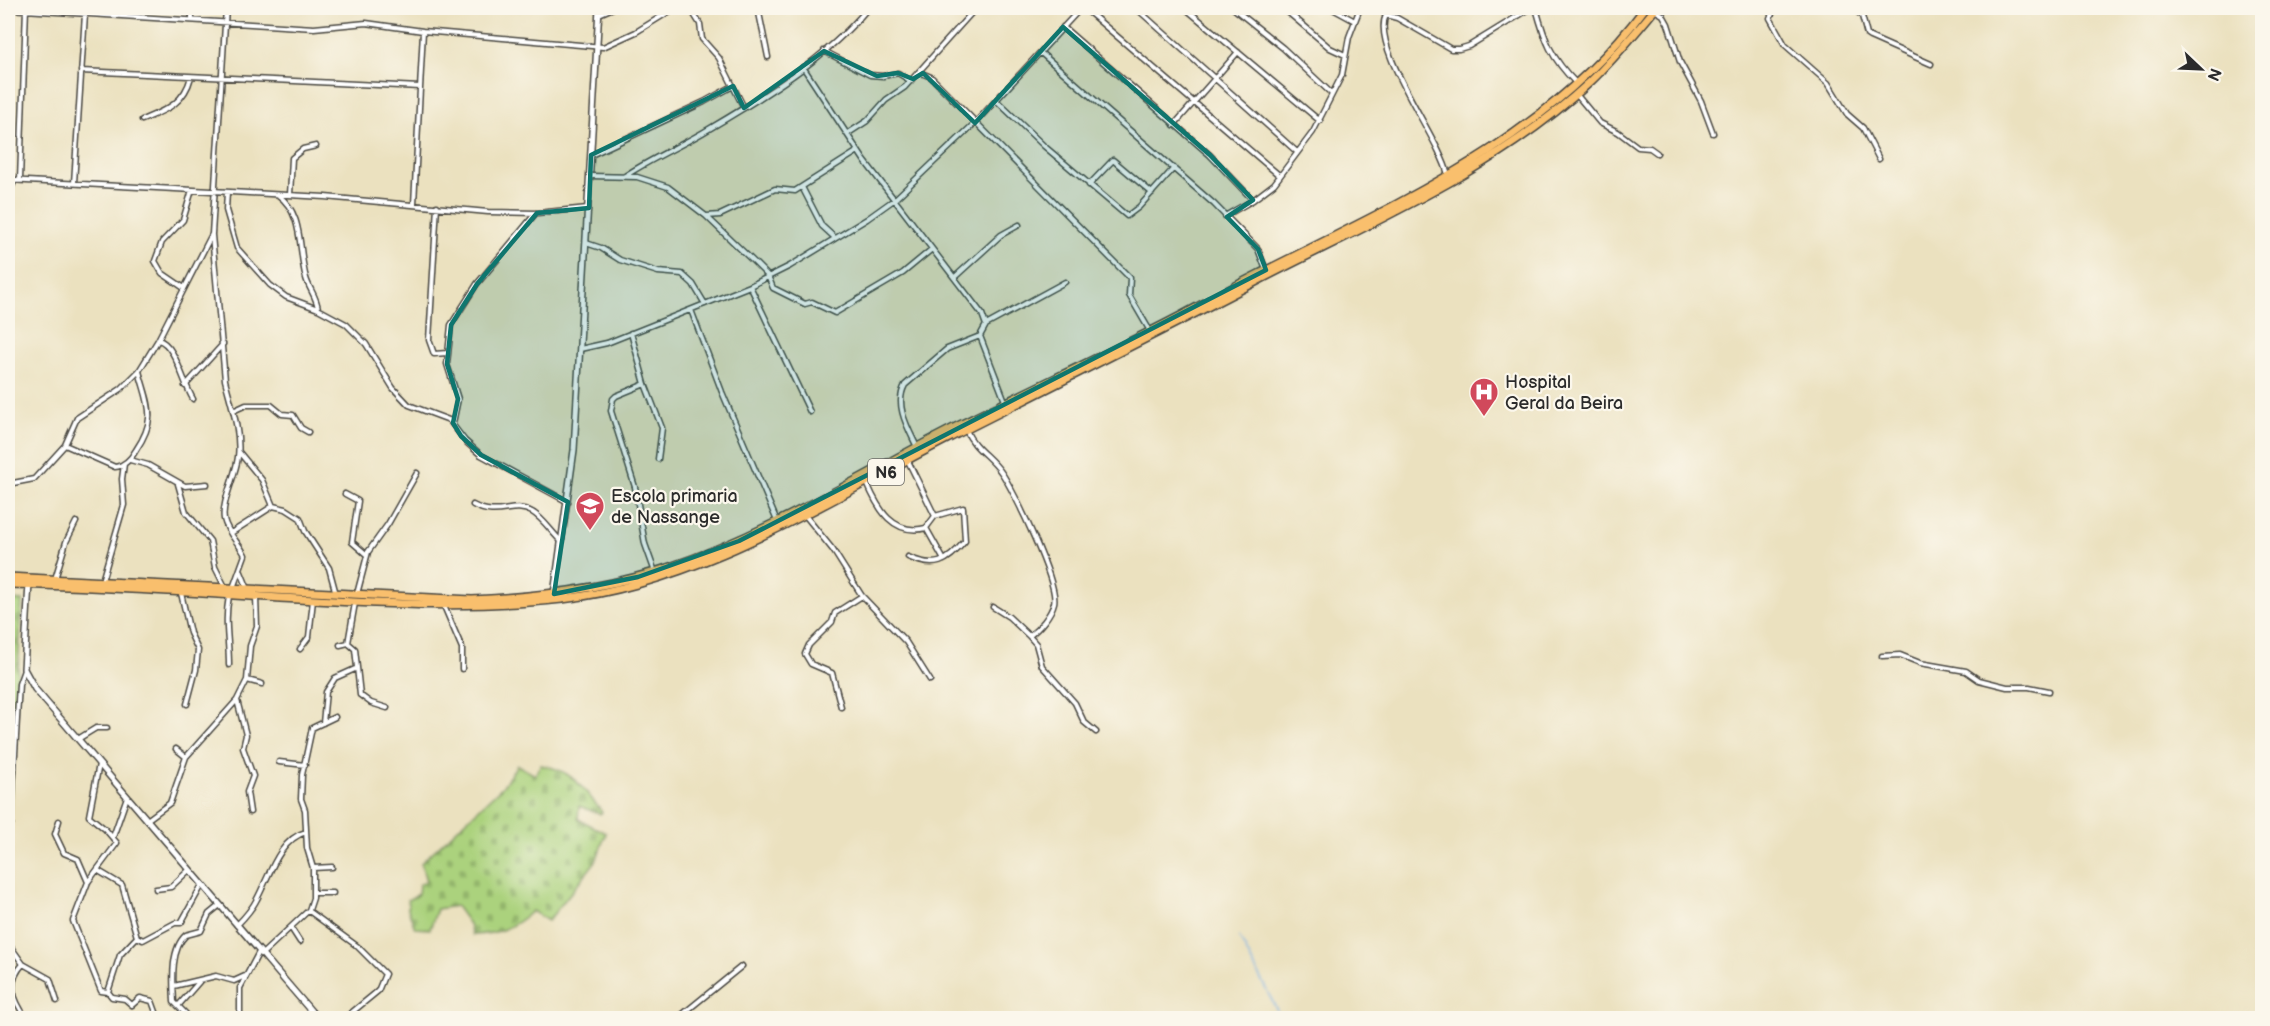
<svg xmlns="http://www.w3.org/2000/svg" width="2270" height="1026" viewBox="0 0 2270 1026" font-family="'Balsamiq Sans',sans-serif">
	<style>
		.cemetery { fill: url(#cemetery-stones); stroke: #6b7e54; stroke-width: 1.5 }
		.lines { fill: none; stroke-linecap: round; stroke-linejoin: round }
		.stream { stroke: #76b0e6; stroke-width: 1.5 }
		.minor-casing { stroke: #484641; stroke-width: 7 }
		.tertiary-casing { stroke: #484641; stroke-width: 8 }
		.trunk-casing { stroke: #484641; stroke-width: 10 }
		.minor { stroke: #fff; stroke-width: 4 }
		.tertiary { stroke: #fff; stroke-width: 5 }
		.trunk { stroke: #f9bf6d; stroke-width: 7 }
		.marked { fill: #0f766e; fill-opacity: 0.2; stroke: #0f766e; stroke-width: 4.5; stroke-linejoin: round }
		.labels { text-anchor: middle; stroke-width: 4.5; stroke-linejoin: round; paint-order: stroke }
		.shield { fill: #fbf7ec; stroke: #696865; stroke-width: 1.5 }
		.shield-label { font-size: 16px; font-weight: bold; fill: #2b2b2b }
		.poi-label { font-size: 18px; fill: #2b2b2b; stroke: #fbf7ec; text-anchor: start }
	</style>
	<defs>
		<pattern id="cemetery-stones" width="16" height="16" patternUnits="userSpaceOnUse" patternTransform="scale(1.5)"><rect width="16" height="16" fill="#abd27d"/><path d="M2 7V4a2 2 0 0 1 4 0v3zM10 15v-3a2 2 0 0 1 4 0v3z" fill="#93b46c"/></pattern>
	</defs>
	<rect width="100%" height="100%" fill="#fbf7ec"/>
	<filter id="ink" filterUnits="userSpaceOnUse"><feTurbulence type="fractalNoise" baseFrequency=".0167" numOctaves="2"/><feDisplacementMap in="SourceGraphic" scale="12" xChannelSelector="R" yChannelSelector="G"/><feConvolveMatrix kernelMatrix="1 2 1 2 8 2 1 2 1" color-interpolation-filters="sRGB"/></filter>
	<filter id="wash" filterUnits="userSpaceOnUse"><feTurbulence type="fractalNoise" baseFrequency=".008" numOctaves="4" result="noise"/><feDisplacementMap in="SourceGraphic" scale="24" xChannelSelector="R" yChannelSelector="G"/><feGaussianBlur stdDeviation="1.35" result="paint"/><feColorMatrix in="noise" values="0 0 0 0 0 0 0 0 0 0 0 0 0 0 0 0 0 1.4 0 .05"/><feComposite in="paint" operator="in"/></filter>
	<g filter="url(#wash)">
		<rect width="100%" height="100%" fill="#ebe1bf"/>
		<path class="cemetery" d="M8 600 22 601 9 827H8Z
			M517 765 535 775 541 765C573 770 583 788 602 812L600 814 579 806 578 819 606 833 596 861 548 921 532 911C513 928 498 934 472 935L469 924 456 906 437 909 430 929 415 928 408 909V900L418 894 419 885 426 881 421 863 503 786Z"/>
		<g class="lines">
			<path class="stream" d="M1239 937 1281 1018"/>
		</g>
	</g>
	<g filter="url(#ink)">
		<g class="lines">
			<g class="minor-casing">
				<path id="minor" d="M690 8 700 24 702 39 719 58 744 108
					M758 8 768 57
					M1084 8 1280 176
					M1136 8 1297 152
					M1185 8 1320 121
					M1233 8 1283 48 1332 94
					M1283 8 1330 48 1345 55
					M1331 8 1353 20
					M1379 8 1386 15 1397 18 1451 49H1459L1469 46 1531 8
					M1536 8C1545 41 1551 58 1576 83
					M1651 8 1663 15 1668 24 1680 62 1701 101 1713 133
					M1775 8 1770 18 1785 45 1828 83 1847 114 1863 128 1879 159
					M1853 8 1862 16 1867 35 1870 37 1931 64
					M8 9 314 28 366 23 423 31 603 47 636 32 675 8
					M599 14 613 8
					M1386 15C1370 48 1440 139 1448 175
					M192 19V8
					M1063 27 1210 155 1253 200
					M824 51 870 75 883 76 898 73 911 81
					M1041 53 1214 204 1258 249 1266 270
					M803 67 864 160 982 314 986 325 980 336 1005 401
					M81 71 420 87
					M919 72 931 77 1130 278 1129 295 1150 331
					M1576 94 1600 123 1618 132 1638 147 1650 148 1657 153
					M997 101 1044 146 1127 216 1139 207 1174 168
					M142 120C166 110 184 104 191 77
					M1174 125 1238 52
					M847 134 867 121 886 100 905 87 976 8
					M591 155 704 102 733 86
					M590 176 637 177 668 187 706 216 754 262 768 276 773 288 805 304 812 302 835 313 903 273 932 249
					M625 176C652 158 681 146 709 129 765 96 826 59 868 8
					M8 180 325 197 488 212 537 213 588 208
					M20 180 26 8
					M74 183 85 14
					M1089 185 1113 160 1152 193
					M802 187 822 226 834 237
					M227 192 226 210 237 248 270 285 286 297 318 309 346 324 366 344 393 388 409 405 449 420 465 441 481 455 568 502
					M8 194 15 180
					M278 195C304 214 298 250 306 278 309 289 317 297 318 309
					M290 195 292 158 303 149 316 146
					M414 204 423 31
					M437 206 429 340 434 354 447 353
					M707 216 720 215 775 189 795 191 858 151
					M1225 216 1253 200 1274 184 1313 132 1342 75 1349 37 1360 8
					M212 235 225 380C231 404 241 432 238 457 236 475 221 503 224 519 227 533 239 543 245 555L233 588
					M586 243 601 248 620 260 658 272 682 274 693 284 705 304
					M956 276 1001 235 1019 225
					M750 286 810 412
					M184 288 162 273 155 261 162 242 183 220 192 190
					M691 310 722 392 777 521
					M986 325 1065 282
					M631 333 645 384 662 428 658 459
					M158 340C175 343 183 383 193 399
					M580 349 607 343 750 286 790 266 867 219 895 199 975 123 1081 8
					M645 384 616 396 613 399 611 411 635 487 645 544 655 572
					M185 386 223 344
					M233 411 246 405H271L282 414 293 415 301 428 308 432
					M453 423 458 399 447 364 451 325 477 284 536 213
					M966 430C974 449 990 456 1001 472 1014 490 1059 585 1054 603 1051 615 1039 629 1029 636
					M65 445 115 467C125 466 131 459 136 450 158 417 148 405 139 371
					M917 447C908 428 894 405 905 385L947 349 980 336
					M239 452 262 480 273 506 286 509 300 518 305 531 329 568 336 594
					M130 460 148 465 185 486 207 484
					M908 461 935 516 926 528 944 560
					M867 483C878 509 893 536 926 528
					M8 484 34 479 65 445 77 418 121 389 139 371 158 340 212 234 226 8
					M178 484 186 512 210 541 215 567 225 587
					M345 494 358 501 352 542 367 555
					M473 505C499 519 512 501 532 512 543 518 552 533 562 542
					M804 514 833 550 862 596 906 642 930 680
					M231 533 273 506
					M908 557C935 569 947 563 965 541L963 508 935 516
					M241 572 248 589
					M55 579 66 542 76 522
					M102 581 124 505 122 479 124 464
					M181 593 190 633 198 650 196 670 187 704
					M357 594 368 552 388 524 417 473
					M229 596C224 623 229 638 229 665
					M444 606 462 648V669
					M993 607 1009 617 1029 636 1036 644 1042 666 1075 703 1084 722 1096 732
					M348 643 355 649 360 695 371 703 387 708
					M340 645 348 643 355 603
					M300 649 309 637 313 600
					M1882 656 1900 655 1920 663 1966 671 1979 680 2007 687H2029L2049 691
					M247 680 250 646 257 626 256 597
					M841 707 832 673 811 664 805 654 809 645 832 622 835 613 862 596
					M323 723 326 692 335 678 355 669
					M78 739 96 728H107
					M186 757 237 700
					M279 762 305 765
					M99 764 89 816 105 829 117 843 88 882 73 921 101 991 108 992 112 997 125 999 132 1005 140 998 152 1001 156 1012
					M250 812 247 792 253 776 243 748 246 735 237 700 247 680 262 684
					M147 820 170 803 186 757 176 749
					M59 821 55 834 64 853 78 859 88 882
					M8 825 11 824 19 684 24 670
					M113 837 127 797
					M313 868 332 867
					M97 870 122 885 137 937
					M156 889 171 887 189 870
					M313 893H333
					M309 911 357 946 385 974 378 991 345 1018
					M237 925C245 917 252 909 257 899 269 877 279 839 306 832
					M291 928 300 942
					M137 937 143 940 175 923H181L202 885
					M8 943 23 964 50 979 57 1001
					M262 954 309 910 313 898V868L307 848 305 810 301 799 302 775 312 728 335 717
					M23 964C6 983 13 999 26 1018
					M174 986 216 976 234 981 245 976
					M108 992 120 955 137 937
					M178 1006 199 982
					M186 1018V1014L174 1002C173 982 170 949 186 935L201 931 209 914 220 905
					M240 1018V988L259 952
					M678 1018 742 966"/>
			</g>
			<g class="tertiary-casing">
				<path id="tertiary" d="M29 583 24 669 35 689 317 1018
					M554 594 574 450 599 8"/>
			</g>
			<g class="trunk-casing">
				<path id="trunk" d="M8 577 472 600C539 597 606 589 670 567 774 532 867 471 964 423 1032 389 1101 357 1169 322 1199 307 1227 290 1257 275 1397 204 1550 138 1645 8
					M8 584C104 586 202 593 298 599 386 604 474 609 562 599 701 583 824 502 947 439 1052 386 1158 333 1263 278 1374 221 1497 169 1590 82 1614 59 1635 33 1656 8"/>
			</g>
			<use href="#minor" class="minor"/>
			<use href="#tertiary" class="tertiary"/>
			<use href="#trunk" class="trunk"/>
		</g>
	</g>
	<path class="marked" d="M1063 27 1210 155 1253 200 1227 217 1258 249 1266 270 739 541 638 577 554 594 568 502 481 455 461 436 453 423 458 399 447 364 451 325 477 284 537 213 589 208 591 155 733 86 744 108 824 51 877 76 898 73 913 79 923 73 975 123Z"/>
	<defs>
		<g id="hospital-pin" transform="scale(1.5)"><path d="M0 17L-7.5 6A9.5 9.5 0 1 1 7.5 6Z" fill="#d1495b" stroke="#fbf7ec"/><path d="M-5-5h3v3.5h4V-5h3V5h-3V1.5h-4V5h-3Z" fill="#fff"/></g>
		<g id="school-pin" transform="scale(1.5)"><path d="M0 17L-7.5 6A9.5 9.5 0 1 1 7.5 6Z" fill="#d1495b" stroke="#fbf7ec"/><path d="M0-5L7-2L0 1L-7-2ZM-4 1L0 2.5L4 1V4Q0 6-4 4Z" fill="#fff"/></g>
	</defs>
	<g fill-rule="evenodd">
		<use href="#hospital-pin" x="1484" y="392"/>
		<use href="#school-pin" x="590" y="506"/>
	</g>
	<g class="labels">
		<rect class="shield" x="868" y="459" width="36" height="26" rx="4.5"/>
		<g class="shield-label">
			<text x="886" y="478">N6</text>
		</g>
		<g class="poi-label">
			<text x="1505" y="388">Hospital<tspan x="1505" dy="21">Geral da Beira</tspan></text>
			<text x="611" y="502">Escola primaria<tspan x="611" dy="21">de Nassange</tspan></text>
		</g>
	</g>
	<rect width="2270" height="1026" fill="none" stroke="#fbf7ec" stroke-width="30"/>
	<g transform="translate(2201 69) rotate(113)" stroke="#fbf7ec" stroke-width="4.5" paint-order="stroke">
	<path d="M0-4.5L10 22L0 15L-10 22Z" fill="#2b2b2b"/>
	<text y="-9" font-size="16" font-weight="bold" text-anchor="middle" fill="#2b2b2b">N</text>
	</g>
</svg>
